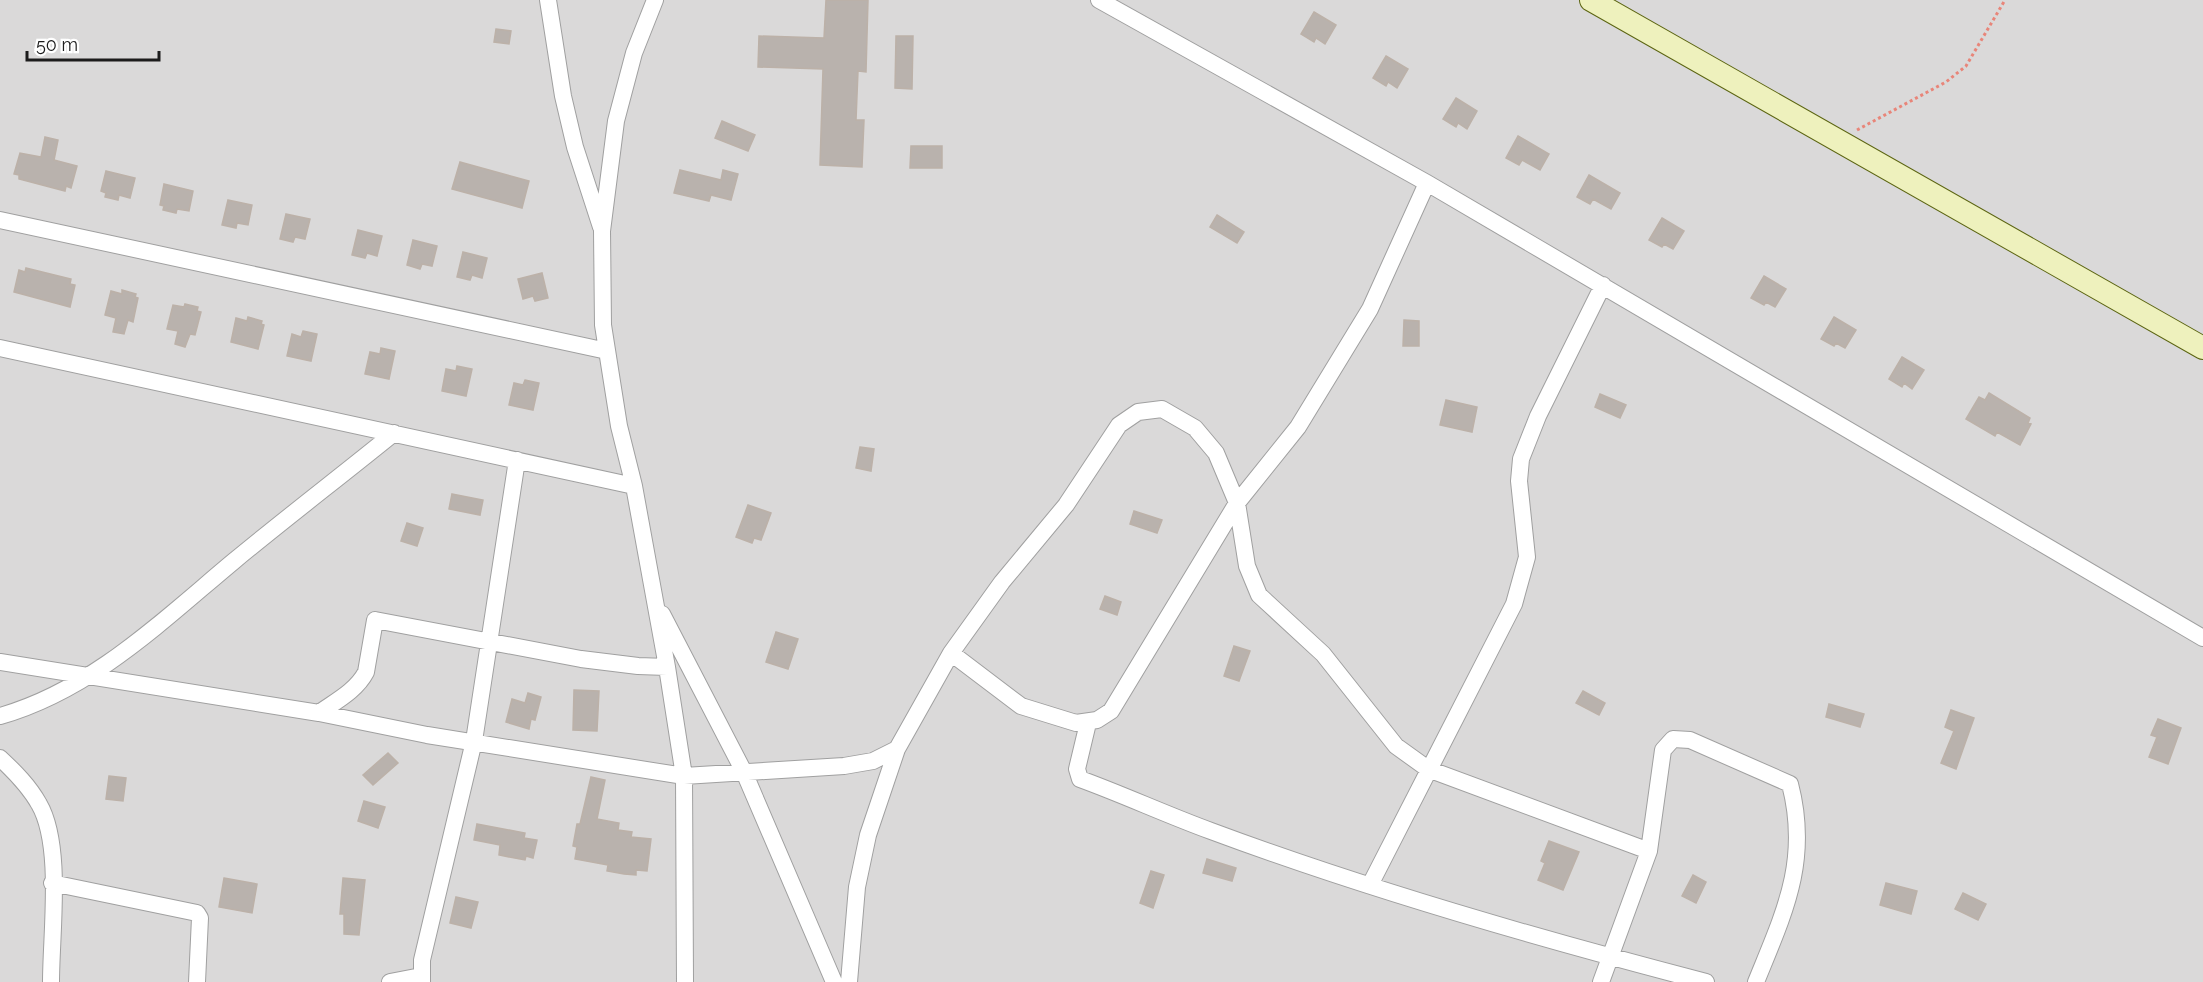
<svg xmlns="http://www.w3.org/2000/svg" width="2203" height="982" viewBox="0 0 2203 982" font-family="Raleway,sans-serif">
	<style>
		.residential { fill: #dad9d9 }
		.building { fill: #b9b2ad; stroke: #bcb1a8; stroke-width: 1.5 }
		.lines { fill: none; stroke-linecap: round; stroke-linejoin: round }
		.street-casing { stroke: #a0a0a0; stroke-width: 18 }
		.secondary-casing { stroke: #5c6512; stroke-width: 24 }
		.path { stroke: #e88579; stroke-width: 3; stroke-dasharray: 3 3; stroke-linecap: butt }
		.street { stroke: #fff; stroke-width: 16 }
		.secondary { stroke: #eef1bd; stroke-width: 22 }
	</style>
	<rect width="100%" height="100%" fill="#ece9e3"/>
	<path class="residential" d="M0 0H2203V982H0Z"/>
	<path class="building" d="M826 0H868L866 72 858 71 856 120H864L862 167 820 165 823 69 758 67 759 36 824 38Z
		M1314 12 1336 25 1325 44 1316 38 1314 42 1301 34Z
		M496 29 511 31 509 44 494 42Z
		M896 36H913L912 89 895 88Z
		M1386 56 1408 69 1397 88 1388 82 1386 86 1373 78Z
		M1456 98 1477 111 1467 129 1458 123 1456 127 1443 119Z
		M722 121 755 135 748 151 715 138Z
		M1518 136 1549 154 1540 170 1522 160 1519 165 1506 158Z
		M45 137 58 140 54 160 77 166 71 188 66 186 65 191 19 179V175L14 174 20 153 41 157Z
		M911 146H942V168H910Z
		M460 162 529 181 522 208 452 189Z
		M680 170 721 180 723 170 738 174 731 200 711 195 709 201 674 193Z
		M106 171 135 178 130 198 119 195 118 200 105 197 106 193 101 191Z
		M1589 175 1620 193 1611 209 1593 199 1590 204 1577 197Z
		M164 184 193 191 189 211 177 209 176 213 163 210 164 206 160 205Z
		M228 200 252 205 248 225 237 223 236 228 222 225Z
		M286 214 310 219 305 239 295 237 293 242 280 239Z
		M1217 215 1244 232 1237 243 1210 227Z
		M1662 218 1684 231 1673 249 1664 244 1662 247 1649 240Z
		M358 230 382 236 377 256 367 253 365 258 352 255Z
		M413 240 437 246 432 266 422 264 420 269 407 265Z
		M463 252 487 258 482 278 472 275 470 280 457 277Z
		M26 268 71 279 70 284 75 285 70 307 14 292 19 270 25 272Z
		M542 273 548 298 535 301 533 296 523 299 518 279Z
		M1764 276 1786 289 1775 307 1766 302 1764 305 1751 298Z
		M122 290 136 294 135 297 138 298 133 322 128 320 124 334 113 332 116 318 105 315 111 291 122 294Z
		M185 304 198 307 197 311 201 312 195 335 190 334 185 347 175 344 178 331 167 329 173 305 184 307Z
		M248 317 262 321 261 324 264 325 258 349 231 342 236 318 247 321Z
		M1834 317 1856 330 1845 348 1836 343 1834 346 1821 339Z
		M1404 320 1419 321V346H1403Z
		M303 331 317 334 311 361 287 356 292 334 301 337Z
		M381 348 395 351 389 379 365 374 370 352 380 354Z
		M1902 357 1924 370 1912 389 1904 383 1902 387 1889 379Z
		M457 366 472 369 466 396 442 391 446 369 456 371Z
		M525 380 539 383 533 410 509 405 514 383 523 385Z
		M1989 393 2030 418 2028 423 2031 424 2020 445 1997 432 1995 436 1966 419 1979 397 1985 400Z
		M1600 394 1626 405 1620 418 1595 407Z
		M1446 400 1477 407 1472 432 1440 425Z
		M860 447 874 449 871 471 856 468Z
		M452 494 483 500 480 515 449 509Z
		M748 505 771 513 761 540 754 538 752 543 736 537Z
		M1134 511 1162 520 1157 533 1130 524Z
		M407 523 423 528 417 546 401 541Z
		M1105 596 1121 602 1117 615 1100 609Z
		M776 632 798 639 788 669 766 662Z
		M1234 646 1250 651 1239 681 1224 676Z
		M574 690 599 691 597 731 573 730Z
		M1583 691 1605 703 1599 715 1576 703Z
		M528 693 541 697 535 720 531 719 529 729 506 722 512 699 525 703Z
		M1829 704 1864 714 1860 727 1826 717Z
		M1951 710 1974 718 1956 769 1941 763 1954 731 1945 727Z
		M2158 719 2181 728 2168 764 2149 757 2157 737 2151 735Z
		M388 753 398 763 373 785 363 775Z
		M109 776 126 778 123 801 106 799Z
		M591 777 605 780 597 819 619 823 618 830 632 832 631 837 651 839 647 871 636 870V875L624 874 607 871 608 865 575 859 577 847 573 846 577 824H580Z
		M364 801 385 807 378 828 358 821Z
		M477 824 525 833 524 838 537 840 533 858 526 856 525 860 499 855 500 845 474 840Z
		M1549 841 1579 852 1563 890 1538 880 1545 863 1541 861Z
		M1207 859 1236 868 1232 881 1203 873Z
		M1151 871 1164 875 1153 908 1140 903Z
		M1693 875 1706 882 1696 903 1682 896Z
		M224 878 257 884 252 913 219 907Z
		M343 878 365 880 359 935 344 934V914H340Z
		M1886 883 1917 891 1911 914 1880 905Z
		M1963 893 1986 904 1978 920 1955 909Z
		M456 897 478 902 471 928 450 923Z"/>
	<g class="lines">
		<g class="street-casing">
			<path id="street" d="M548 0 563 96 575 147 601 227
				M655 0 634 53 616 121 602 231 603 325 619 426 634 486 667 667 684 776 685 982
				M1099 0 1427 183 2203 638
				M0 220 607 351
				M0 348 634 486
				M662 614 744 772 834 982
				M951 653 1021 706 1076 723 1097 720 1111 711 1237 503 1298 427 1370 309 1427 183
				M0 662 319 713 427 735 684 776 844 766 873 761 897 749
				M319 713C336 701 356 691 366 672L375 620 581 659 638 666 667 667
				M0 716C92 690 163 620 234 561 286 518 341 476 394 433
				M1088 723 1077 769 1080 779C1124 795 1167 815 1211 831 1372 891 1540 939 1706 982
				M0 758C15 772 29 786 39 804 63 845 51 933 51 982
				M52 883 197 913 200 918 197 982
				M1370 885 1514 604 1527 557 1519 481 1521 459 1538 416 1603 285
				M390 982 421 976
				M422 982V960L474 741 517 460
				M849 982 857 887 868 835 897 749 951 653 1002 582 1066 505 1119 425 1138 412 1162 409 1195 428 1216 453 1237 503 1247 566 1259 595 1323 654 1396 746 1428 769 1649 851
				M1601 982 1649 851 1663 750 1673 739 1690 740 1790 784C1810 861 1784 913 1756 982"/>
		</g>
		<g class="secondary-casing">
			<path id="secondary" d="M1591 0 2203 348"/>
		</g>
		<path class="path" d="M1857 130 1946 82 1966 66 2005 0"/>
		<use href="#street" class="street"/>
		<use href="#secondary" class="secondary"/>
	</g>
	<path d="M27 51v9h132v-9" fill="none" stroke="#1c1c1c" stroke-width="3"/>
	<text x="36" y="51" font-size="18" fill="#1c1c1c" stroke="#ffffff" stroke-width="4.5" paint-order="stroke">50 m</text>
</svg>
